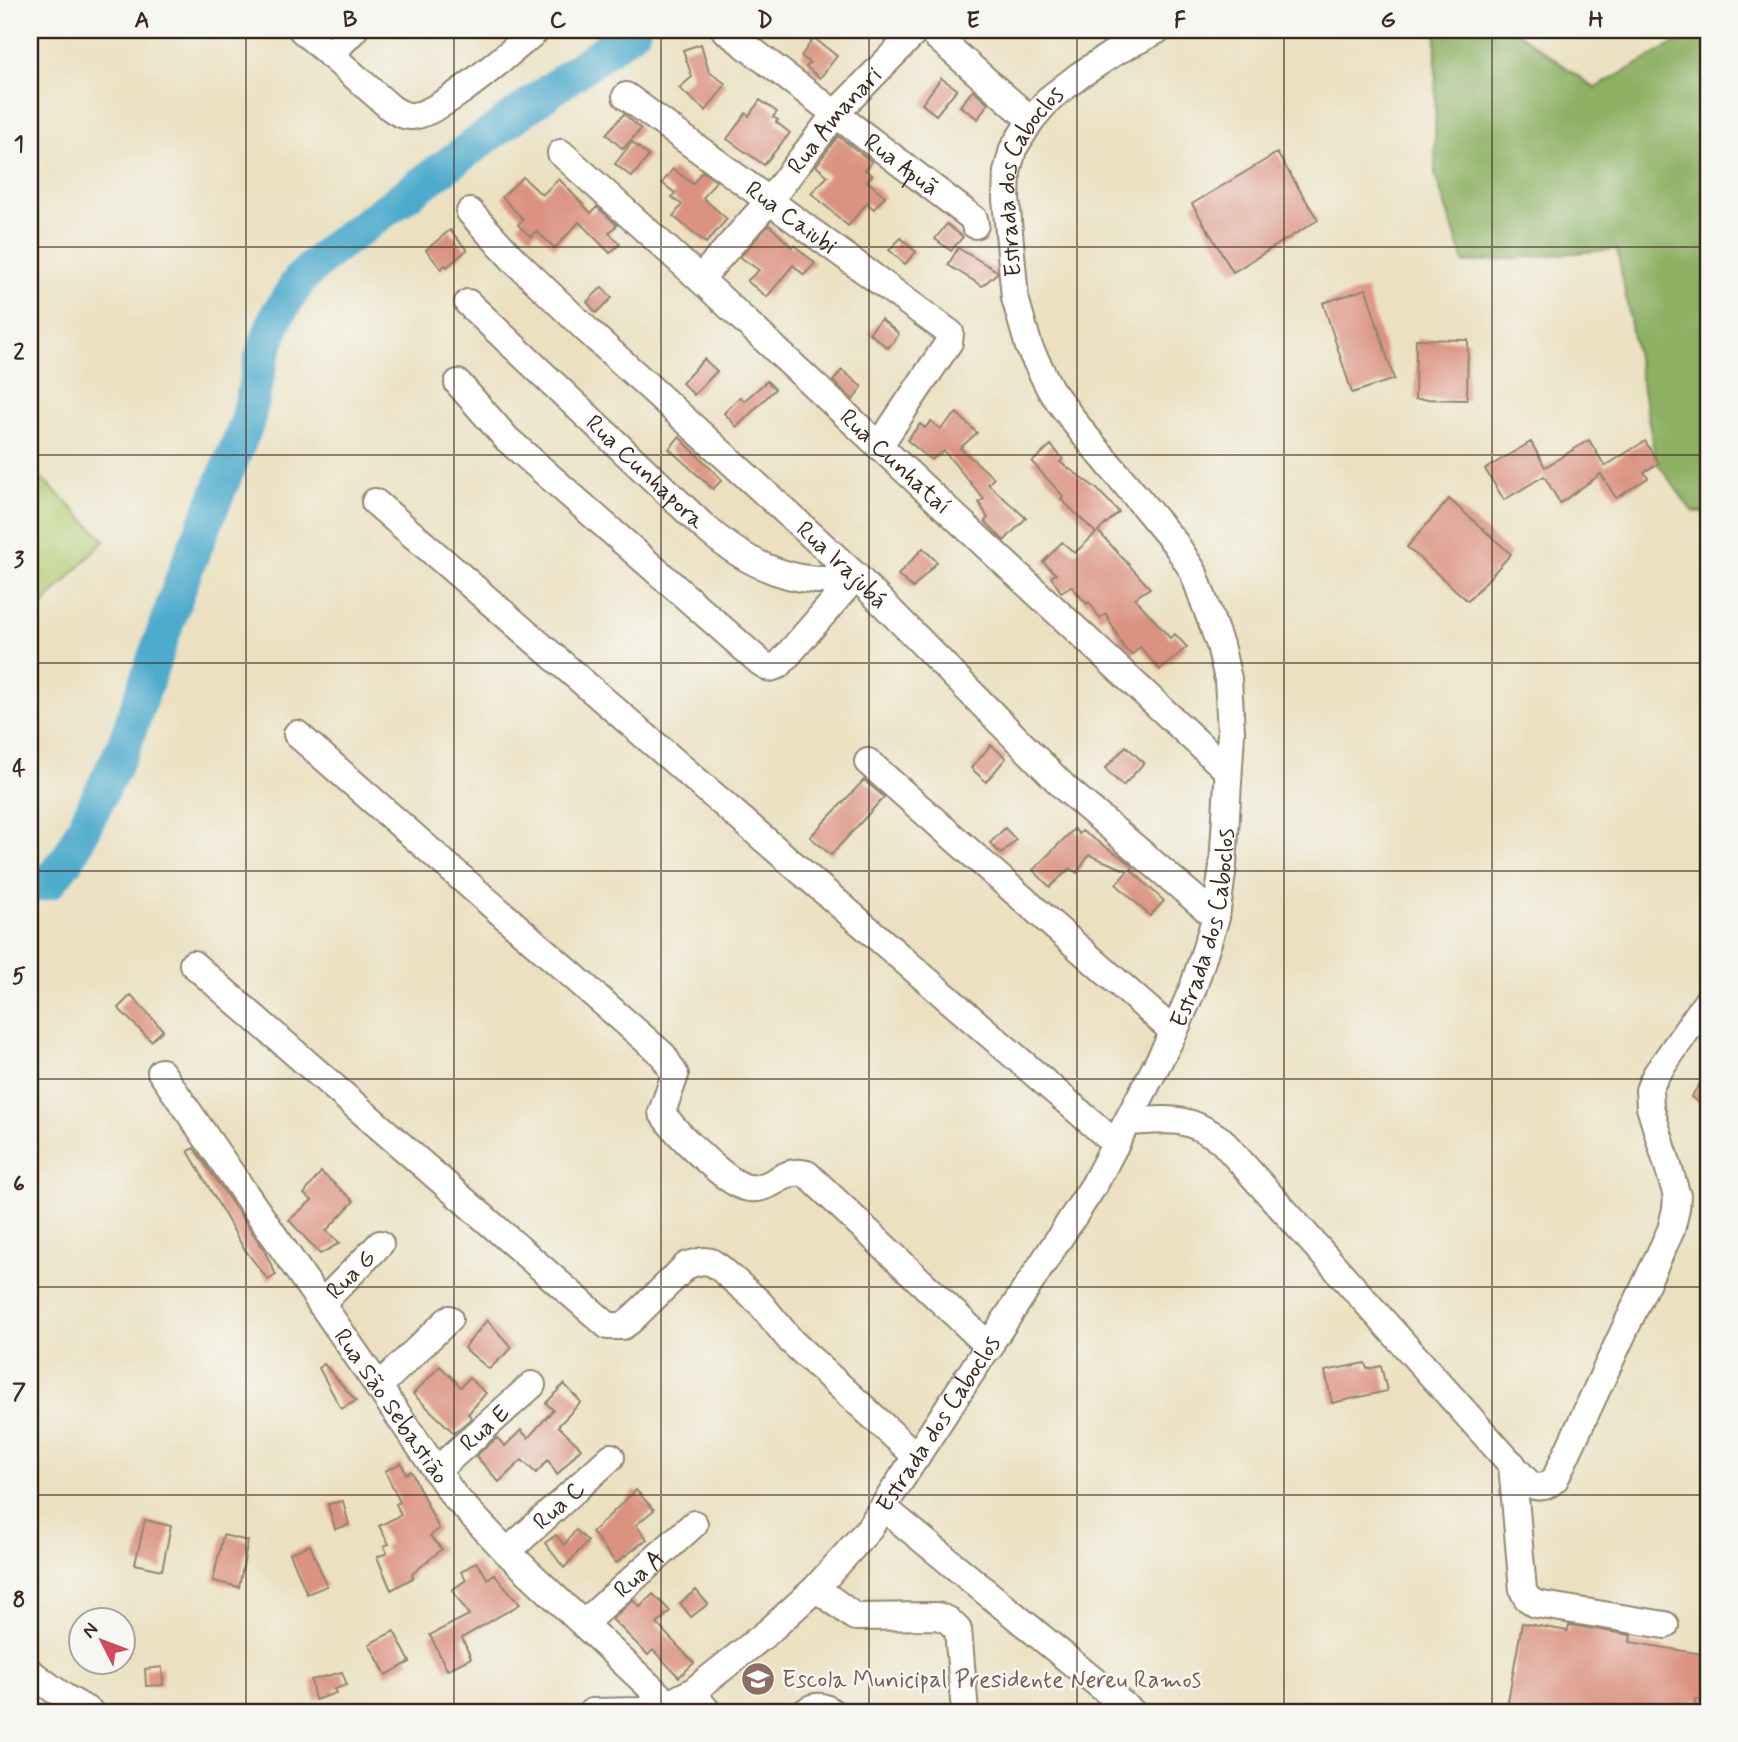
<svg xmlns="http://www.w3.org/2000/svg" width="1738" height="1742" viewBox="0 0 1738 1742" font-family="Mynerve,sans-serif">
	<style>
		.green { fill: #b2cc72; stroke: #767b48; stroke-width: 2 }
		.forest { fill: #8db064; stroke: #646d41; stroke-width: 2 }
		.lines { fill: none; stroke-linecap: round; stroke-linejoin: round }
		.river { stroke: #4dabcc; stroke-width: 35 }
		.building { fill: #db9280 }
		.minor-casing { stroke: #938670; stroke-width: 30 }
		.minor { stroke: #fff; stroke-width: 26 }
		.grid { fill: none; stroke: #3b2a1e; stroke-width: 2; stroke-opacity: 0.55 }
		.labels { text-anchor: middle; stroke-width: 5; stroke-linejoin: round; paint-order: stroke }
		.street-label { font-size: 24px; fill: #3b2a1e; stroke: #f6f6f2 }
		.education-label { font-size: 24px; fill: #785e54; stroke: #f6f6f2; text-anchor: start }
		.neatline { fill: none; stroke: #3b2a1e; stroke-width: 2.5 }
		.grid-label { font-size: 23px; text-anchor: middle; font-weight: bold; fill: #3b2a1e }
	</style>
	<rect width="100%" height="100%" fill="#f6f6f2"/>
	<filter id="ink" filterUnits="userSpaceOnUse"><feTurbulence type="fractalNoise" baseFrequency=".0143" numOctaves="2"/><feDisplacementMap in="SourceGraphic" scale="14" xChannelSelector="R" yChannelSelector="G"/><feConvolveMatrix kernelMatrix="1 2 1 2 8 2 1 2 1" color-interpolation-filters="sRGB"/></filter>
	<filter id="wash" filterUnits="userSpaceOnUse"><feTurbulence type="fractalNoise" baseFrequency=".00686" numOctaves="4" result="noise"/><feDisplacementMap in="SourceGraphic" scale="28" xChannelSelector="R" yChannelSelector="G"/><feGaussianBlur stdDeviation="1.57" result="paint"/><feColorMatrix in="noise" values="0 0 0 0 0 0 0 0 0 0 0 0 0 0 0 0 0 1.4 0 .05"/><feComposite in="paint" operator="in"/></filter>
	<g filter="url(#wash)">
		<rect width="100%" height="100%" fill="#ebe1c1"/>
		<path class="green" d="M30 467 105 540 30 618Z"/>
		<path class="forest" d="M1436 30H1514L1595 88 1698 30H1708V513L1692 511 1656 461 1617 249 1464 263 1435 174Z"/>
		<g class="lines">
			<path class="river" d="M30 886 49 882 69 857 123 748 185 571 247 423 261 359 276 317 300 279 332 249 633 30"/>
		</g>
		<g id="blocks">
			<path class="building" d="M814 38 837 56 820 78 806 67 810 63 801 56Z
				M701 44 709 72 726 84 706 111 679 88 692 77 683 50Z
				M941 78 957 89 936 115 922 104Z
				M973 90 988 103 978 119 960 106Z
				M760 100 777 112 773 117 778 120 776 122 790 133 764 165 727 139 746 113 749 116Z
				M624 114 641 129 623 149 606 134Z
				M838 136 872 162 865 170 872 175 867 181 885 196 874 209 867 203 848 226 811 193 828 176 816 166Z
				M632 142 649 156 632 177 615 164Z
				M1277 153 1318 220 1233 272 1192 204Z
				M673 169 693 184 702 171 716 181 703 198 727 219 706 243 673 216 682 205 672 197 675 193 662 183Z
				M523 177 542 195 559 179 591 213 597 207 617 225 609 233 620 244 610 253 579 222 555 248 536 231 531 237 518 225 523 219 502 197Z
				M947 224 963 237 951 251 935 239Z
				M769 225 792 247 794 245 815 263 804 275 793 265 767 297 747 281 759 270 740 257Z
				M450 230 467 250 447 267 445 265 441 269 426 250Z
				M901 238 916 252 905 264 889 250Z
				M958 248 997 271V273L982 286 948 265Z
				M602 287 612 298 596 313 587 302Z
				M1366 289 1394 379 1352 393 1323 303Z
				M881 319 899 334 888 348 869 333Z
				M1416 339 1468 340 1467 400 1415 399Z
				M704 359 717 371 694 395 682 383Z
				M842 370 862 387 853 400 833 381Z
				M767 381 775 389 737 427 724 413 740 397 744 401Z
				M957 413 977 433 960 448 994 478 988 484 1026 518 1004 541 985 521 988 518 979 502 984 499 944 451 931 460 907 440 920 424 925 428 931 421 940 429Z
				M679 437 722 480 713 489 669 449Z
				M1589 440 1605 466 1645 441 1659 463 1644 472 1648 478 1616 498 1601 474 1560 503 1544 476 1504 500 1485 469 1531 442 1545 467Z
				M1051 445 1063 459 1060 462 1097 489 1119 512 1098 531 1150 588 1135 598 1170 638 1175 634 1187 647 1160 670 1140 647 1132 655 1124 648 1106 614 1100 618 1089 602 1087 604 1071 586 1061 592 1051 577 1056 574 1043 562 1062 542 1075 553 1096 533 1061 499 1063 496 1032 462Z
				M1449 499 1511 554 1468 601 1407 547Z
				M923 548 937 562 913 588 898 575Z
				M991 745 1006 758 986 782 971 768Z
				M1126 746 1144 763 1123 786 1105 769Z
				M864 780 884 797 831 855 810 837Z
				M1005 828 1016 840 1001 854 990 843Z
				M1074 829 1079 834 1082 831 1125 860 1133 866 1131 870 1164 901 1150 916 1116 884 1128 871 1089 855 1077 873 1070 868 1050 887 1033 870Z
				M131 995 163 1030 151 1041 118 1008Z
				M1708 1071V1109L1691 1097Z
				M194 1148 263 1248 276 1275 268 1280 243 1247 188 1151Z
				M321 1172 354 1201 326 1231 340 1243 320 1254 289 1220 312 1200 304 1194Z
				M487 1320 512 1348 489 1369 464 1348Z
				M1365 1363 1367 1369 1381 1366 1387 1391 1332 1403 1325 1371Z
				M324 1364 356 1401 341 1409 319 1368Z
				M440 1366 461 1387 469 1378 486 1393 468 1414 472 1418 454 1433 413 1394Z
				M564 1384 581 1402 558 1426 581 1448 557 1475 548 1460 536 1473 522 1460 499 1482 476 1456 497 1438 505 1446 521 1430 528 1438 553 1410 546 1403Z
				M401 1463 406 1474 411 1471 439 1529 430 1536 442 1549 412 1574 413 1578 391 1590 377 1557 387 1553 384 1546 389 1544 379 1526 401 1515 396 1504 400 1502 385 1471Z
				M636 1490 654 1510 636 1525 647 1539 616 1563 592 1532Z
				M343 1501 349 1525 335 1529 328 1504Z
				M145 1520 171 1526 162 1570 135 1564Z
				M576 1530 588 1541 564 1568 545 1543 556 1535 564 1545Z
				M223 1535 248 1541 239 1587 213 1581Z
				M310 1545 327 1586 307 1594 290 1553Z
				M476 1562 488 1579 494 1574 520 1604 462 1638 471 1658 447 1670 430 1635 469 1615 452 1590 466 1580 461 1572Z
				M696 1590 708 1604 691 1617 680 1603Z
				M653 1594 670 1611 657 1624 694 1663 679 1677 653 1650 648 1655 612 1619 633 1600 640 1607Z
				M1522 1623 1568 1631 1569 1625 1631 1635 1630 1642 1708 1655V1701L1695 1699 1694 1712H1506Z
				M394 1631 410 1662 386 1675 369 1644Z
				M162 1667 163 1685 146 1686 145 1669Z
				M342 1672 347 1685 334 1689 336 1693 315 1700 311 1680Z"/>
		</g>
	</g>
	<g filter="url(#ink)">
		<use href="#blocks" fill-opacity="0" stroke="#938670" stroke-width="2"/>
		<g class="lines">
			<g class="minor-casing">
				<g id="minor">
					<path d="M302 30 391 108C397 112 403 116 411 116 440 116 512 50 537 30"/>
					<path id="s1" d="M725 30 974 219 975 225"/>
					<path d="M929 30 1031 120"/>
					<path d="M330 55 354 30"/>
					<path id="s2" d="M626 96 950 333 949 342 879 446"/>
					<path id="s3" d="M561 153 700 279 1228 771"/>
					<path id="s4" d="M470 212 513 259 588 331 856 576 1065 788 1216 917"/>
					<path id="s5" d="M700 279 770 200 836 113 917 30"/>
					<path id="s6" d="M468 303 702 525C734 554 773 577 818 580 830 581 844 577 856 576"/>
					<path d="M458 383 507 439 761 663 770 668 779 665 856 576"/>
					<path d="M375 502 1116 1144"/>
					<path d="M297 734 663 1055 675 1075 662 1112C671 1129 718 1173 736 1183 742 1187 750 1189 757 1188 776 1186 785 1168 807 1174L990 1347"/>
					<path d="M868 762 1174 1032"/>
					<path d="M193 964 608 1326H623L630 1321 687 1265 703 1261 711 1262 720 1268 759 1302 791 1341 917 1457"/>
					<path id="s7" d="M161 1072 454 1496 507 1552 668 1704"/>
					<path d="M1127 1122C1169 1120 1184 1114 1221 1140L1529 1484C1540 1489 1547 1487 1555 1479L1671 1230 1676 1209 1677 1196 1650 1107 1649 1090 1655 1076 1708 1000"/>
					<path id="s8" d="M321 1304 380 1244"/>
					<path d="M378 1387 449 1319"/>
					<path d="M1512 1464 1523 1590 1527 1598 1536 1604 1665 1625"/>
					<path id="s9" d="M436 1471 532 1385"/>
					<path d="M884 1508 1132 1712"/>
					<path id="s10" d="M507 1552 611 1457"/>
					<path d="M816 1588 855 1617 937 1616 948 1620 958 1630 965 1712"/>
					<path id="s11" d="M584 1623 694 1524"/>
					<path d="M30 1672 64 1697 90 1712"/>
					<path d="M692 1692 708 1712"/>
					<path id="s12" d="M592 1712 642 1711 668 1704 692 1692 768 1632 816 1588 868 1530 1094 1185 1174 1032 1193 988 1216 917 1223 866 1231 732 1228 679 1220 645 1193 571 1175 543 1082 432 1050 389 1029 347 1015 298 1006 199 1007 172 1013 149 1031 120 1049 99 1080 75 1115 52 1158 30"/>
					<path d="M805 1712C814 1705 823 1705 832 1712"/>
				</g>
			</g>
			<use href="#minor" class="minor"/>
		</g>
	</g>
	<path class="grid" d="M246 30V1712M454 30V1712M661 30V1712M869 30V1712M1077 30V1712M1284 30V1712M1492 30V1712M30 247H1708M30 455H1708M30 663H1708M30 871H1708M30 1079H1708M30 1287H1708M30 1495H1708"/>
	<defs>
		<g id="school-disc" transform="scale(1.75)"><circle r="9.5" fill="#8d6e63" stroke="#f6f6f2"/><path d="M0-5L7-2L0 1L-7-2ZM-4 1L0 2.5L4 1V4Q0 6-4 4Z" fill="#fff"/></g>
	</defs>
	<g fill-rule="evenodd">
		<use href="#school-disc" x="758" y="1679"/>
	</g>
	<g class="labels">
		<g class="street-label">
			<text dy="8" stroke="none"><textPath href="#s5" startOffset="208">Rua Amanari</textPath></text>
			<text dy="8" stroke="none"><textPath href="#s1" startOffset="222">Rua Apuã</textPath></text>
			<text dy="8" stroke="none"><textPath href="#s12" startOffset="1857">Estrada dos Caboclos</textPath></text>
			<text dy="8" stroke="none"><textPath href="#s2" startOffset="205">Rua Caiubi</textPath></text>
			<text dy="8" stroke="none"><textPath href="#s3" startOffset="455">Rua Cunhataí</textPath></text>
			<text dy="8" stroke="none"><textPath href="#s6" startOffset="245">Rua Cunhapora</textPath></text>
			<text dy="8" stroke="none"><textPath href="#s4" startOffset="513">Rua Irajubá</textPath></text>
			<text dy="8" stroke="none"><textPath href="#s12" startOffset="1038">Estrada dos Caboclos</textPath></text>
			<text dy="8" stroke="none"><textPath href="#s8" startOffset="42">Rua G</textPath></text>
			<text dy="8" stroke="none"><textPath href="#s7" startOffset="406">Rua São Sebastião</textPath></text>
			<text dy="8" stroke="none"><textPath href="#s12" startOffset="471">Estrada dos Caboclos</textPath></text>
			<text dy="8" stroke="none"><textPath href="#s9" startOffset="65">Rua E</textPath></text>
			<text dy="8" stroke="none"><textPath href="#s10" startOffset="70">Rua C</textPath></text>
			<text dy="8" stroke="none"><textPath href="#s11" startOffset="74">Rua A</textPath></text>
		</g>
		<g class="education-label">
			<text x="782" y="1687">Escola Municipal Presidente Nereu Ramos</text>
		</g>
	</g>
	<rect width="1738" height="1742" fill="none" stroke="#f6f6f2" stroke-width="77"/>
	<g transform="translate(102 1641) rotate(312)"><circle r="33" fill="#f6f6f2" stroke="#aba49d" stroke-width="2"/>
	<path d="M0-5L12 26L0 18L-12 26Z" fill="#d1495b"/>
	<text y="-10" font-size="19" font-weight="bold" text-anchor="middle" fill="#3b2a1e">N</text>
	</g>
	<rect x="38" y="38" width="1662" height="1666" class="neatline"/>
	<g class="grid-label">
		<text x="142" y="27">A</text>
		<text x="350" y="27">B</text>
		<text x="558" y="27">C</text>
		<text x="765" y="27">D</text>
		<text x="973" y="27">E</text>
		<text x="1180" y="27">F</text>
		<text x="1388" y="27">G</text>
		<text x="1596" y="27">H</text>
		<text x="19" y="151">1</text>
		<text x="19" y="359">2</text>
		<text x="19" y="567">3</text>
		<text x="19" y="775">4</text>
		<text x="19" y="983">5</text>
		<text x="19" y="1191">6</text>
		<text x="19" y="1399">7</text>
		<text x="19" y="1607">8</text>
	</g>
</svg>
